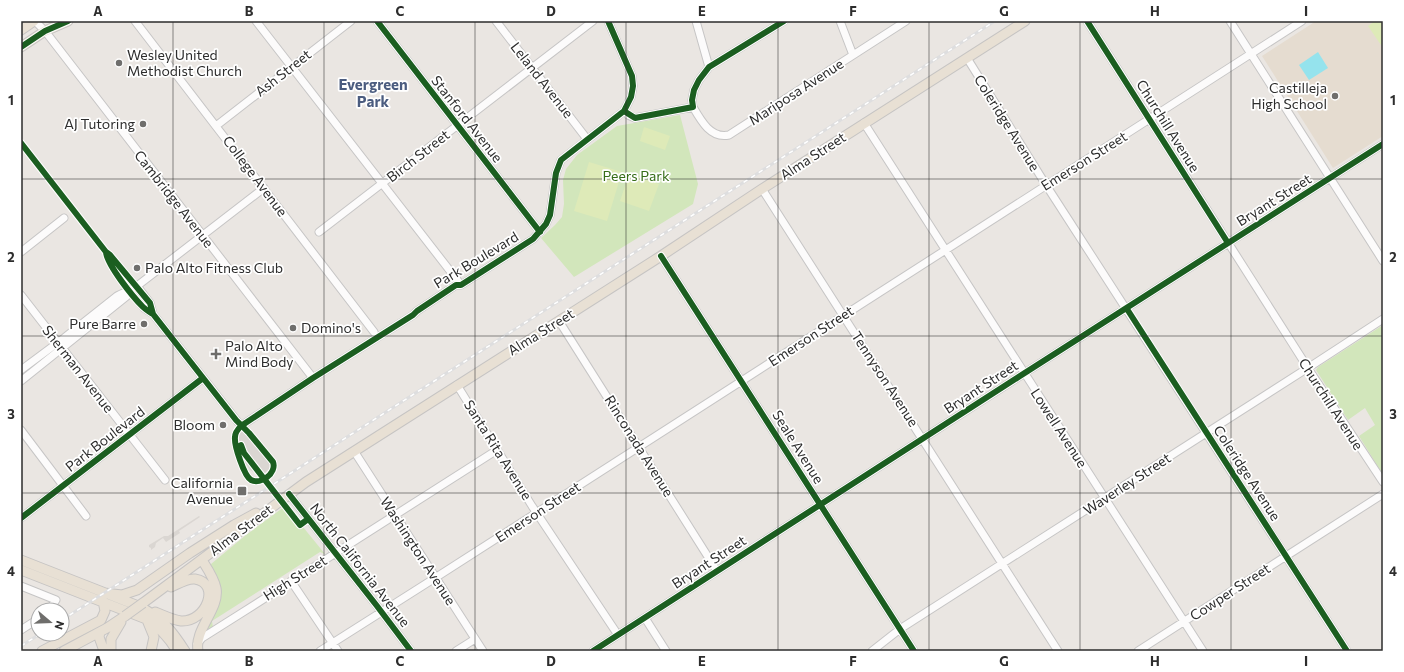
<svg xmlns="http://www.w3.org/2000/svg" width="1404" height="672" viewBox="0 0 1404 672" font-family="Commissioner,sans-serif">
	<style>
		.education { fill: #e5dcd0 }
		.green { fill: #d2e6bb }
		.pitch { fill: #deeab8 }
		.plaza { fill: #dad6d2 }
		.water { fill: #95e3ed }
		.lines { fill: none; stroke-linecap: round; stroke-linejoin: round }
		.minor-casing { stroke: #c6c5c5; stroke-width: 9 }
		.major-casing { stroke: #c6c4c3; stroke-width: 11 }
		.minor { stroke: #fcfbfb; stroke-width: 7 }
		.major { stroke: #e8e0d4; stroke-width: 9 }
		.rail-casing { stroke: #dededf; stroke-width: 3 }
		.rail { stroke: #fff; stroke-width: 1.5; stroke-dasharray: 4.5; stroke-linecap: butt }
		.major-bridge-casing { stroke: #c6c4c3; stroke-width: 11; stroke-linecap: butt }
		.major-bridge { stroke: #e8e0d4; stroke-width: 9 }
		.cycleway-casing { stroke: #fff; stroke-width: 8 }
		.cycleway { stroke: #1b5e20; stroke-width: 6 }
		.grid { fill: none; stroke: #2d2d2d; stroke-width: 1; stroke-opacity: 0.55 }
		.poi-dot { fill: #6f6e6c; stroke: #fff; stroke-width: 1.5 }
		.labels { text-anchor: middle; stroke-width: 3.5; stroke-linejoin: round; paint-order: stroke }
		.poi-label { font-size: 14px; fill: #2d2d2d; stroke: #fff; text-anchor: end }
		.street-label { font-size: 14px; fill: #2d2d2d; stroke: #fff }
		.park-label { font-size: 14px; fill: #376d19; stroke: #fff }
		.neighbourhood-label { font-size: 15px; font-weight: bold; fill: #4b5c7f; stroke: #fff }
		.neatline { fill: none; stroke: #2d2d2d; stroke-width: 1.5 }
		.grid-label { font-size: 13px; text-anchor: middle; font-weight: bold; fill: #2d2d2d }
	</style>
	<rect width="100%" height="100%" fill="#eae6e2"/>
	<path class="education" d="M1316 21H1383V136L1333 168 1262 56Z"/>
	<path class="green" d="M680 115 698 184 693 204 574 277 541 238 555 225 562 217 564 204 563 180 566 169 577 155 617 126Z
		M1383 325V475L1359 436 1375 425 1365 408 1348 420 1316 370 1318 367Z
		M284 507 301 528 303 527 325 554 320 552 212 621 213 628 204 632 215 606 211 564 246 535Z"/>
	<path class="pitch" d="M1375 21H1383V48L1368 26Z
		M644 127 670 136 665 150 640 141Z
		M589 162 622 172 607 221 574 211Z
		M629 174 659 184 649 211 620 201Z"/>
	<path class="plaza" d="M244 431 270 464 269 469 261 477 250 470 245 463 237 438 238 435 240 432Z
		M199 516 200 517 179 531 180 533 166 542 163 538 156 543 155 547 151 550V548L149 547V545L164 536H168Z"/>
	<path class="water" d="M1318 52 1328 68 1309 80 1299 65Z"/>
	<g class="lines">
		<g class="minor-casing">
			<path id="minor" d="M35 21 45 31 313 378
				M135 21 374 332
				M256 21 461 285
				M377 21 540 232
				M496 21 587 139
				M696 21 709 67
				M840 21 853 55
				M1087 21 1313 376 1383 482
				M1230 21 1383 261
				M967 58 1046 185 1347 651
				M693 107C701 121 711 139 729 135L906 21
				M628 115 635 118 693 107 692 100 694 90 699 80 709 67 784 21
				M864 123 1203 651
				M216 126 351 21
				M762 189 1058 651
				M319 232 593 21
				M21 252 64 218
				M661 256 914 651
				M137 286 150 303 153 314 241 426 313 378 413 315 417 311 456 285H461L533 239 546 224 550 215 556 173 561 160 624 111 631 97 633 86 632 76 608 21
				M130 291 144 308 153 314
				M21 295 165 480
				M559 321 717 571
				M21 370 64 338 117 296C124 292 130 291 137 286L264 188
				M21 381 127 296 130 291
				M457 385 532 506 618 635
				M21 430 86 516
				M354 451 483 651
				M289 494 377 606 411 651
				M21 518 203 378
				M291 581 338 651
				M21 586 56 600 49 610
				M645 618 666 651
				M21 630 38 619
				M197 644 202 638 240 614 497 450
				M320 651 435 578 1302 21
				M456 651 475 639
				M593 651 1020 376 1383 144
				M872 651 900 629 1314 364 1383 319
				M1138 651 1383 494"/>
		</g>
		<g class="major-casing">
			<path id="major" d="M21 30 34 21
				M21 47 45 31 68 21
				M21 560 141 607C163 620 171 629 185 651
				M21 570 146 619C160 627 169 638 177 651
				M104 593 122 595 137 590 190 553 234 525 256 513
				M143 603 306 482 661 256 762 189 1025 21
				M155 612C163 615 173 620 181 621 207 622 221 583 195 579 187 578 178 584 171 587
				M147 620 154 637 151 651
				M100 632 99 637 104 651
				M42 651 101 620 105 611 103 601
				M64 651 107 628 125 616
				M111 651V639L121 622
				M198 651C194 629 220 609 216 588 214 578 207 568 202 560"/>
		</g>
		<use href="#minor" class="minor"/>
		<use href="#major" class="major"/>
		<g class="rail-casing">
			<path id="rail" d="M62 620 995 21
				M21 646 40 634"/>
		</g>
		<use href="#rail" class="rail"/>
		<g class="major-bridge-casing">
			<path id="major-bridge" d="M125 616 143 603"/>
		</g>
		<use href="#major-bridge" class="major-bridge"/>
		<g class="cycleway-casing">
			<path id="cycleway" d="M377 21 540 232
				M1087 21 1228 243
				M21 47 45 31 68 21
				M624 111 635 118 693 107 692 100 694 90 699 80 709 67 784 21
				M21 143 106 252C107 265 133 297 143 307 146 310 150 312 153 314
				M106 252 110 255 150 303 153 314 236 420 249 433 273 462C277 473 261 485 251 480 244 476 234 445 235 437 235 432 238 429 241 426L313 378 413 315 417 311 456 285H461L533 239 546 224 550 215 556 173 561 160 624 111 631 97 633 86 632 76 608 21
				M661 256 914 651
				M1127 309 1347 651
				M241 445 244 453 300 525 308 519
				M289 494 377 606 411 651
				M21 518 203 378
				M593 651 1020 376 1383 144"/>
		</g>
		<use href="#cycleway" class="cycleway"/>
	</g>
	<path class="grid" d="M173 21V651M324 21V651M475 21V651M626 21V651M778 21V651M929 21V651M1080 21V651M1231 21V651M21 179H1383M21 336H1383M21 493H1383"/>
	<g class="poi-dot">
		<circle cx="119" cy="63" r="4"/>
		<circle cx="1335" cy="96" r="4"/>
		<circle cx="143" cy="124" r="4"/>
		<circle cx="137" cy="268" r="4"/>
		<circle cx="144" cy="324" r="4"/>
		<circle cx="293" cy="328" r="4"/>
		<path d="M214 348h4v4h4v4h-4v4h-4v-4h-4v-4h4z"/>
		<circle cx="223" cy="425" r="4"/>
		<rect x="237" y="486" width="10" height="10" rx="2"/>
	</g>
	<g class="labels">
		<g class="poi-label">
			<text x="127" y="60" text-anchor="start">Wesley United<tspan x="127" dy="16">Methodist Church</tspan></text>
			<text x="1327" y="93">Castilleja<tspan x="1327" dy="16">High School</tspan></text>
			<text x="135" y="129">AJ Tutoring</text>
			<text x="145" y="273" text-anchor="start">Palo Alto Fitness Club</text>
			<text x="136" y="329">Pure Barre</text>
			<text x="301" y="333" text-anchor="start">Domino's</text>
			<text x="225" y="351" text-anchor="start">Palo Alto<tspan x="225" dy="16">Mind Body</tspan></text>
			<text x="215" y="430">Bloom</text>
			<text x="233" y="488">California<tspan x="233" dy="16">Avenue</tspan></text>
		</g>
		<g class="street-label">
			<text transform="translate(283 73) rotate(-38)" y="5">Ash Street</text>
			<text transform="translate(542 80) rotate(52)" y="5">Leland Avenue</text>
			<text transform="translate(796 92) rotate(-33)" y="5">Mariposa Avenue</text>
			<text transform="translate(467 119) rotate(52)" y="5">Stanford Avenue</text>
			<text transform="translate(1007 123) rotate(58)" y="5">Coleridge Avenue</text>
			<text transform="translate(1168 126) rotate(58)" y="5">Churchill Avenue</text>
			<text transform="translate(418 156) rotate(-38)" y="5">Birch Street</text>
			<text transform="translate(813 156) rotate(-33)" y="5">Alma Street</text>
			<text transform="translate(1084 161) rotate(-32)" y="5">Emerson Street</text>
			<text transform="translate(255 176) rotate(53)" y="5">College Avenue</text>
			<text transform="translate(174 199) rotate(52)" y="5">Cambridge Avenue</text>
			<text transform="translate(1274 200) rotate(-32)" y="5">Bryant Street</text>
			<text transform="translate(476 260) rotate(-31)" y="5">Park Boulevard</text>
			<text transform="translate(541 332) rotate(-32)" y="5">Alma Street</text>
			<text transform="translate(811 336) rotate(-33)" y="5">Emerson Street</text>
			<text transform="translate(78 369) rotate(52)" y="5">Sherman Avenue</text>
			<text transform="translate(885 379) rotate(57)" y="5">Tennyson Avenue</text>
			<text transform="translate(981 387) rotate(-33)" y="5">Bryant Street</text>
			<text transform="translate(1331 404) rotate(57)" y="5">Churchill Avenue</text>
			<text transform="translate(1059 428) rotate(57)" y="5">Lowell Avenue</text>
			<text transform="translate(105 439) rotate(-38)" y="5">Park Boulevard</text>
			<text transform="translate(639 446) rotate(58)" y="5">Rinconada Avenue</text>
			<text transform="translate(798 447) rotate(58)" y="5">Seale Avenue</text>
			<text transform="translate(498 450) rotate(58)" y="5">Santa Rita Avenue</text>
			<text transform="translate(1247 473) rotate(57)" y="5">Coleridge Avenue</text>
			<text transform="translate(1127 484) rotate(-33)" y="5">Waverley Street</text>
			<text transform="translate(538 512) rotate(-33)" y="5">Emerson Street</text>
			<text transform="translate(241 530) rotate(-37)" y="5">Alma Street</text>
			<text transform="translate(418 551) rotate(57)" y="5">Washington Avenue</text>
			<text transform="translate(709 562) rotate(-33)" y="5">Bryant Street</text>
			<text transform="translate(360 565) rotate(52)" y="5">North California Avenue</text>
			<text transform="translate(295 578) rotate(-32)" y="5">High Street</text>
			<text transform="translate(1230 592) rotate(-33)" y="5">Cowper Street</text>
		</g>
		<g class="park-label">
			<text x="636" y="181">Peers Park</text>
		</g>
		<g class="neighbourhood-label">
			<text x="373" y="90">Evergreen<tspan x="373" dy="17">Park</tspan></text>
		</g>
	</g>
	<rect width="1404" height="672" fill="none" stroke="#ffffff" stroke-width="44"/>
	<g transform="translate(50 622) rotate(109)"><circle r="19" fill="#ffffff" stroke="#ababab"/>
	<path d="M0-3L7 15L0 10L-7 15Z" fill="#6f6e6c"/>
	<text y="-6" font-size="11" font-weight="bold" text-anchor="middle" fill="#2d2d2d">N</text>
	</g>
	<rect x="22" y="22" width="1360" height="628" class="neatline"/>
	<g class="grid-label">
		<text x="98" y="16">A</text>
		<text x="249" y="16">B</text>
		<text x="400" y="16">C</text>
		<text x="551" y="16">D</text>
		<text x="702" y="16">E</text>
		<text x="853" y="16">F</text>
		<text x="1004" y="16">G</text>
		<text x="1155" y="16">H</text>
		<text x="1306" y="16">I</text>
		<text x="11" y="105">1</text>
		<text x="1393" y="105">1</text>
		<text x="11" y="262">2</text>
		<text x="1393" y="262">2</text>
		<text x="11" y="419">3</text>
		<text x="1393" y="419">3</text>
		<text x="11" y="576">4</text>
		<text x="1393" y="576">4</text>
		<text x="98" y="666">A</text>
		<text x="249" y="666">B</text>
		<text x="400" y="666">C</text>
		<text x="551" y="666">D</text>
		<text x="702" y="666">E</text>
		<text x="853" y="666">F</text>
		<text x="1004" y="666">G</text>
		<text x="1155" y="666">H</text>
		<text x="1306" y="666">I</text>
	</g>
</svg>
